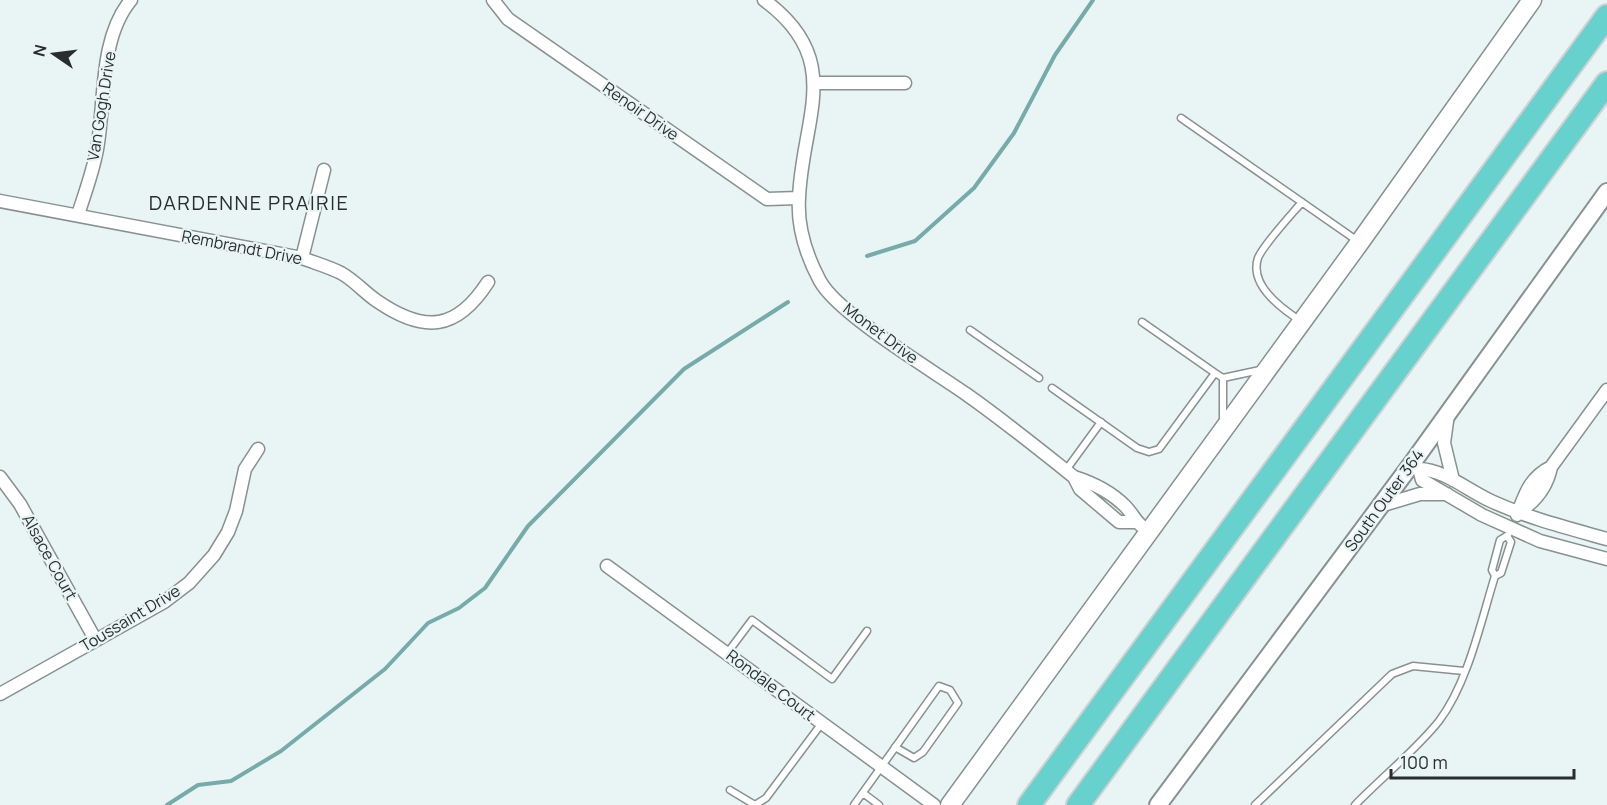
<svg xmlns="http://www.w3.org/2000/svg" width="1607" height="805" viewBox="0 0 1607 805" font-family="Manrope,sans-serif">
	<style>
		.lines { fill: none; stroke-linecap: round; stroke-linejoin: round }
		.stream { stroke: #75aba9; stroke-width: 4 }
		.service-casing { stroke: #869190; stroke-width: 9 }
		.minor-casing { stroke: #869190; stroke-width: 15 }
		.tertiary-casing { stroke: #869190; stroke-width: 20 }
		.secondary-casing { stroke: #869190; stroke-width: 21 }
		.motorway-casing { stroke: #d0d1d1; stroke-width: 26 }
		.service { stroke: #fff; stroke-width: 6 }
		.minor { stroke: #fff; stroke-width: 12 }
		.tertiary { stroke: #fff; stroke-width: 16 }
		.secondary { stroke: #fff; stroke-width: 18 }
		.motorway { stroke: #67d1ce; stroke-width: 22 }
		.labels { text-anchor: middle; stroke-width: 4.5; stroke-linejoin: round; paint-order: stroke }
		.street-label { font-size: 16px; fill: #292e2d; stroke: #e9f5f5 }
		.quarter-label { font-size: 20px; letter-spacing: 1.5px; fill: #292e2d; stroke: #e9f5f5 }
	</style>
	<rect width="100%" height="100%" fill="#e9f5f5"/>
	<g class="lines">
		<path class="stream" d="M867 256 915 241 974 188 1014 133 1055 55 1093 0
			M167 805 198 785 231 781 281 751 385 669 428 623 459 608 485 588 528 526 684 369 788 302"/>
		<g class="service-casing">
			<path id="service" d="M1181 118 1359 242
				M1301 321C1282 309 1249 285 1258 258 1263 245 1292 214 1302 202
				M1142 322 1215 373
				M970 330 1039 378
				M1052 388 1137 448 1149 452 1159 449 1215 373 1223 378 1260 370
				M1223 419V378
				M1066 470 1101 422
				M1495 576 1492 570 1500 540 1508 535
				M728 652 752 620 832 679 867 631
				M730 790 755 805 766 798 822 723
				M863 793 879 805
				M854 805 939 686 950 690 958 703 923 752 914 758 895 747
				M1255 805 1392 674 1413 666 1464 671
				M1355 805C1381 778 1416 750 1439 721 1468 683 1481 621 1495 576L1501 573 1511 542 1507 536"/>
		</g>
		<g class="minor-casing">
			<path id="minor" d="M493 0 508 19 767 199 798 198
				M764 0C846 60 802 118 799 198 797 228 806 255 820 281 838 314 932 370 966 394 1003 420 1039 449 1074 477 1093 483 1111 492 1125 506 1135 516 1134 522 1148 531
				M815 83H905
				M0 201 302 258C315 263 329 267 341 273 354 280 365 293 377 301 425 334 457 330 488 282
				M78 215C85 192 95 167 98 143 105 98 100 37 131 0
				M302 258 324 170
				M1448 414 1444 443 1453 480
				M1413 462 1419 469 1422 480 1482 515 1540 541 1607 559
				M1419 469C1445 470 1467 490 1491 501 1528 518 1568 528 1607 539
				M0 477 20 504 95 639
				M1074 477 1080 489 1119 522H1135
				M1380 506 1420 494H1447
				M1519 512C1536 501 1547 487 1551 467L1607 390
				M1517 515C1525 495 1529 478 1551 467
				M607 566 934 805
				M0 694 164 602 189 583 214 555 228 532 236 511 245 469 258 449"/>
		</g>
		<g class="tertiary-casing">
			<path id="tertiary" d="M1158 805 1413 462 1607 192"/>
		</g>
		<g class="secondary-casing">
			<path id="secondary" d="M950 805 1360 242 1532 0"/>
		</g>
		<g class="motorway-casing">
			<path id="motorway" d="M1029 805 1607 16
				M1078 805 1607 83"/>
		</g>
		<use href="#service" class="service"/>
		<use href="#minor" class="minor"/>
		<use href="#tertiary" class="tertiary"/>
		<use href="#secondary" class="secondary"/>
		<use href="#motorway" class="motorway"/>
	</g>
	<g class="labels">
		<g class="street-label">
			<text transform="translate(101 106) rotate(-81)" y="6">Van Gogh Drive</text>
			<text transform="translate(641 111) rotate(35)" y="6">Renoir Drive</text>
			<text transform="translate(242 247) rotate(11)" y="6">Rembrandt Drive</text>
			<text transform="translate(881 333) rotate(37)" y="6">Monet Drive</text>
			<text transform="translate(1384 500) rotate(-54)" y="6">South Outer 364</text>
			<text transform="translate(50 557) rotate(61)" y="6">Alsace Court</text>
			<text transform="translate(130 618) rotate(-31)" y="6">Toussaint Drive</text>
			<text transform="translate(771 685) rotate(37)" y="6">Rondale Court</text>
		</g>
		<g class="quarter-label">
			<text x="249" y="210">DARDENNE PRAIRIE</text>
		</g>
	</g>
	<g transform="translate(54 54) rotate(284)" stroke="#e9f5f5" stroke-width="4.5" paint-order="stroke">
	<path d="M0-4.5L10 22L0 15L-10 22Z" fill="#292e2d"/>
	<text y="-9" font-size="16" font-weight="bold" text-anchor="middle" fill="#292e2d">N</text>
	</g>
	<path d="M1391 769v9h183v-9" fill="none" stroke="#292e2d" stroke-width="3"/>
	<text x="1400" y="769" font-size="18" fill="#292e2d" stroke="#e9f5f5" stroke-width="4.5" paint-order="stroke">100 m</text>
</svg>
